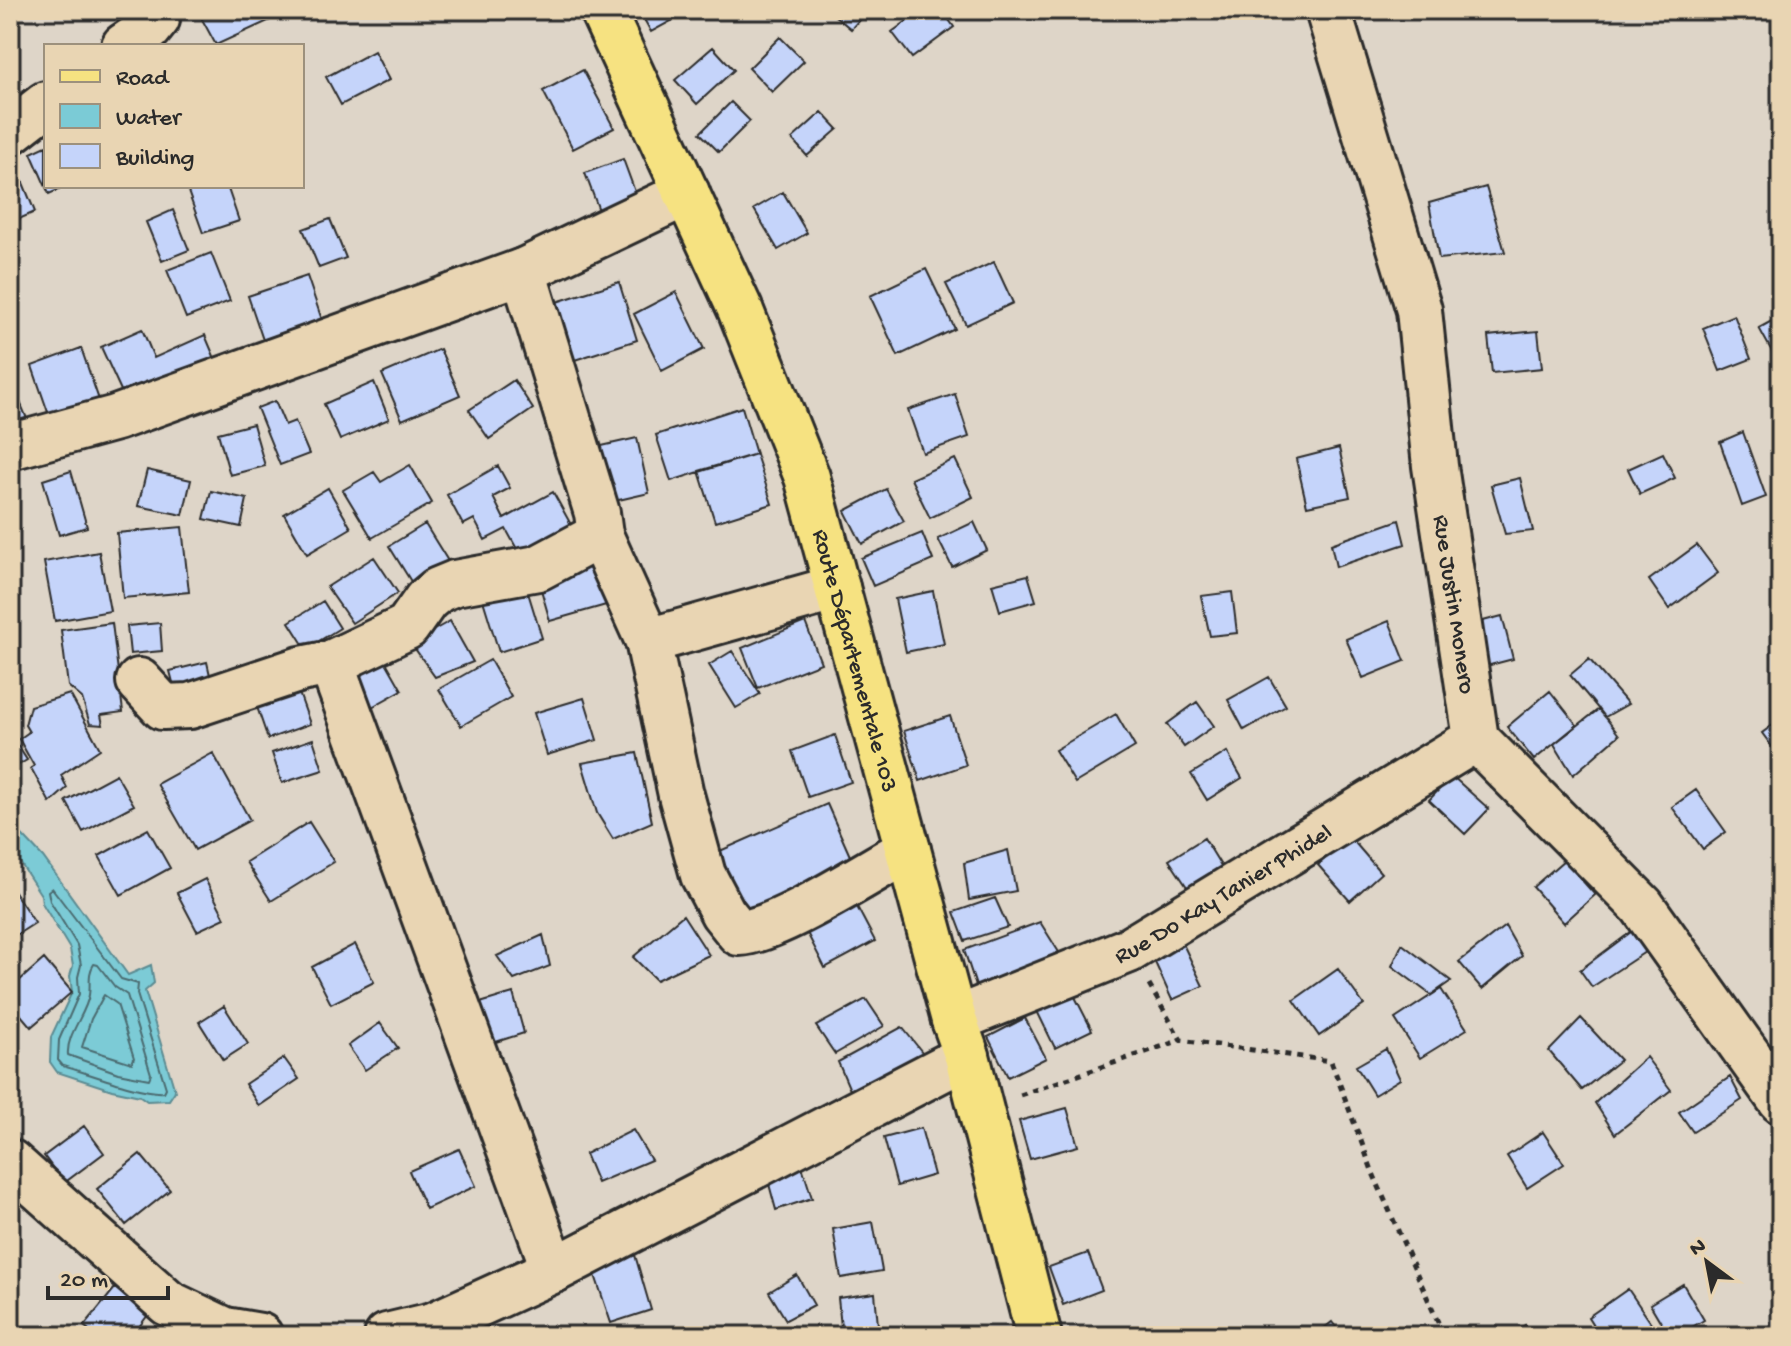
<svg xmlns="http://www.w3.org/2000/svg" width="1791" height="1346" viewBox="0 0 1791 1346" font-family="'Gochi Hand',sans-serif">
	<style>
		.water { fill: #7bcbd6; stroke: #5b8b92; stroke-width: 2 }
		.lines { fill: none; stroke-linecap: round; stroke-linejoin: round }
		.shore { stroke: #4b6b6f; stroke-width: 2 }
		.building { fill: #c5d4fa; stroke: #2b2b2b; stroke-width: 2 }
		.minor-casing { stroke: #2b2b2b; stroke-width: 50 }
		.major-casing { stroke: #2b2b2b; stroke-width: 50 }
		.path { stroke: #2b2b2b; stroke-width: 5; stroke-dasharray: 6 6; stroke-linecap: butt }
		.minor { stroke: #e9d5b3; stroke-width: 44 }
		.major { stroke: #f6e281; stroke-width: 44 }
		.labels { text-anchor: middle; stroke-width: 8; stroke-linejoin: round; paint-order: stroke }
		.street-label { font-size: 24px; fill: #2b2b2b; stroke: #e9d5b3 }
	</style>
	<rect width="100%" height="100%" fill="#ded5c8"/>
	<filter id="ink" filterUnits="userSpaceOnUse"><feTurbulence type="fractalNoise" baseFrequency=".0125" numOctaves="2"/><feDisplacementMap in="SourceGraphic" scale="16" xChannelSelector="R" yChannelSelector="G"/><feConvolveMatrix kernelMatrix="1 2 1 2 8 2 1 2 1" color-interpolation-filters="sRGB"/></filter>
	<g filter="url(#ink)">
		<path class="water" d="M10 822 43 857 128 975 151 965 154 983 145 991 175 1091 169 1100 147 1101 140 1096 112 1090 57 1072 50 1062 51 1037 72 992 70 976 73 966 70 949 42 903 41 895 10 847Z"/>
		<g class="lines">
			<path class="shore" d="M52 888 121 979 138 984 137 994 166 1088 164 1092C142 1094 88 1073 63 1066L58 1060 59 1040 79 994 78 977 81 965 77 945 50 901 48 891Z
				M94 964 98 965 115 987 127 995 151 1074 149 1079 118 1073 68 1055C66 1035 86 1014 89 995 91 983 87 975 94 964Z
				M104 995 117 1004 134 1058 132 1063 82 1047 91 1019Z"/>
		</g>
		<path class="building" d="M197 10H292L216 45Z
			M639 10H682L684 14 651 32Z
			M828 10H868L851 29Z
			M922 10H942L954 27 912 58 892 32Z
			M780 37 804 61 772 92 749 68Z
			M713 47 734 70 697 104 675 80Z
			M374 51 389 80 341 105 326 77Z
			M583 70 614 128 573 149 543 91Z
			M731 102 750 121 719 152 700 133Z
			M822 112 838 129 807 156 792 139Z
			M46 146V186H67L49 194 31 153Z
			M623 159 638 200 600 213 585 173Z
			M19 173 35 212 10 223V177Z
			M186 186H227L239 221 203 233Z
			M1486 187 1505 252 1439 259 1429 203Z
			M783 192 807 233 778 250 754 209Z
			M173 210 189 250 162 261 146 222Z
			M330 219 346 258 319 268 303 229Z
			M211 253 230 301 186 318 167 270Z
			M994 262 1013 303 966 325 946 284Z
			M926 269 955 329 898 356 870 296Z
			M307 276 322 320 263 340 248 296Z
			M619 282 637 340 559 365 541 307Z
			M676 292 704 349 662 371 634 314Z
			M1734 315 1751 359 1720 371 1703 328Z
			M1781 316V366H1780L1759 328Z
			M142 329 154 358 205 335 219 368 129 408 101 347Z
			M1538 331 1542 368 1492 373 1488 336Z
			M81 348 99 400 50 418 32 366Z
			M440 349 460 395 402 420 382 374Z
			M10 378 30 426 10 434Z
			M514 380 533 409 489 439 469 410Z
			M374 382 389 419 340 440 324 404Z
			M955 394 969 437 923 453 908 410Z
			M275 401 285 425 295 421 309 454 280 465 257 408Z
			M742 407 756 454 671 481 656 435Z
			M253 424 265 466 230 475 218 433Z
			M1743 432 1766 497 1742 506 1720 442Z
			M637 438 649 493 597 505 584 450Z
			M1339 448 1350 497 1307 506 1296 459Z
			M1663 453 1675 478 1640 494 1628 469Z
			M756 454 772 504 715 522 699 471Z
			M955 459 973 497 930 518 911 479Z
			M410 465 432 503 372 538 343 490 374 472 381 482Z
			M498 466 510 488 493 497 504 519 553 492 580 541 528 569 506 529 485 540 474 519 463 525 447 495Z
			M147 470 191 480 183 515 138 506Z
			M71 471 87 527 59 535 43 480Z
			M1520 478 1533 531 1505 534 1491 485Z
			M328 488 351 528 307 554 284 514Z
			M886 489 904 521 862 544 845 511Z
			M211 491 247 499 241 527 204 519Z
			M1399 520 1405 544 1336 567 1331 544Z
			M974 522 987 550 952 567 938 539Z
			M425 524 456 574 420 596 389 546Z
			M182 527 189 592 123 598 117 533Z
			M922 533 933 560 873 586 861 558Z
			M1697 545 1718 573 1669 609 1649 580Z
			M99 552 110 611 55 621 44 562Z
			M374 557 398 593 352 623 327 587Z
			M594 563 606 605 550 621 538 579Z
			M1028 575 1036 601 1000 611 992 584Z
			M526 586 542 638 499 652 483 600Z
			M933 591 944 644 906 652 895 599Z
			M1232 592 1237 633 1210 636 1201 596Z
			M323 601 340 628 306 649 289 622Z
			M1502 616 1513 659 1475 669 1464 626Z
			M450 621 473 662 435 677 411 643Z
			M1389 621 1405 661 1363 678 1346 639Z
			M805 622 821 663 758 688 742 648Z
			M112 623 123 712 101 715 103 725 90 724 82 698 68 686 61 630Z
			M160 623 162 651 130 654 127 626Z
			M732 651 760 694 736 708 709 665Z
			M382 655 402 690 361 713 342 678Z
			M1589 659 1628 704 1605 717 1570 675Z
			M490 660 511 697 461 726 439 689Z
			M207 662 214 693 178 702 170 671Z
			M1269 677 1286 706 1244 730 1228 700Z
			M1550 691 1577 725 1534 760 1507 727Z
			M299 693 310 724 268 739 257 707Z
			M70 694 100 749 61 775 67 788 50 803 31 768 34 766 19 739 29 732 25 725 30 706Z
			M584 698 597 740 547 755 534 713Z
			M1197 702 1214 726 1184 747 1167 724Z
			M1599 709 1619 735 1573 775 1554 744Z
			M1116 714 1135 747 1075 783 1055 750Z
			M950 716 966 765 920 781 904 731Z
			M1781 719V759L1762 733Z
			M10 734 27 760 10 770Z
			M835 735 851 782 808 797 792 751Z
			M313 739 323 770 282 783 272 753Z
			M1227 752 1242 778 1207 800 1191 774Z
			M213 753 250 820 195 850 157 784Z
			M637 753 652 822 613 839 597 813 582 763Z
			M116 774 134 805 83 832 66 801Z
			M1452 776 1489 809 1465 834 1429 800Z
			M1696 790 1726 832 1703 849 1672 807Z
			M827 804 854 865 731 919 704 858Z
			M309 822 334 862 271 901 246 862Z
			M148 829 170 868 121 895 99 856Z
			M1350 837 1381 873 1350 901 1318 865Z
			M1204 838 1223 869 1189 890 1169 860Z
			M1008 850 1016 891 969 900 964 863Z
			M1564 860 1595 895 1564 923 1533 887Z
			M205 879 225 918 197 931 177 893Z
			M13 890 35 923 10 939V892Z
			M995 898 1008 927 965 941 954 912Z
			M855 903 875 941 825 968 805 929Z
			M683 915 709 955 656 980 633 957Z
			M1040 922 1062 957 980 998 964 950Z
			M1505 926 1522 956 1482 989 1459 962Z
			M1635 929 1648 950 1592 987 1580 970Z
			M543 935 550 966 514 980 497 956Z
			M355 944 374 982 331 1004 312 967Z
			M1183 944 1203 986 1172 1000 1153 958Z
			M1402 944 1451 981 1431 995 1392 966Z
			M44 959 72 992 31 1027 10 1002V989Z
			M1338 969 1364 1005 1319 1036 1294 1000Z
			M1441 989 1467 1029 1420 1058 1395 1019Z
			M513 993 524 1033 480 1047 467 1007Z
			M1073 993 1092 1030 1055 1048 1037 1011Z
			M866 999 884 1026 835 1054 816 1026Z
			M224 1006 248 1044 223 1060 199 1022Z
			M1025 1018 1046 1058 1008 1077 988 1037Z
			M1581 1018 1620 1060 1582 1090 1549 1051Z
			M380 1023 398 1048 365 1070 348 1046Z
			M902 1027 926 1057 850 1090 838 1062Z
			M1386 1049 1400 1079 1374 1095 1356 1066Z
			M1646 1057 1671 1090 1615 1134 1595 1103Z
			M284 1058 299 1079 259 1106 245 1084Z
			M1730 1077 1742 1100 1693 1132 1679 1112Z
			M1067 1108 1078 1146 1030 1159 1019 1121Z
			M84 1126 104 1153 64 1183 44 1156Z
			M921 1128 934 1175 897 1186 884 1138Z
			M633 1130 651 1160 597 1183 585 1154Z
			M1543 1132 1564 1164 1527 1188 1507 1156Z
			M459 1149 476 1186 426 1209 409 1171Z
			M140 1154 170 1190 126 1225 97 1189Z
			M801 1163 812 1198 776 1210 766 1173Z
			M873 1222 882 1271 841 1278 833 1229Z
			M1088 1253 1102 1290 1063 1305 1049 1267Z
			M635 1255 651 1310 611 1323 593 1269Z
			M797 1275 814 1305 786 1320 769 1292Z
			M1683 1284 1704 1320 1677 1336H1669L1650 1304Z
			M115 1288 148 1315 132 1336H97L84 1326Z
			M1628 1289 1651 1323 1632 1336H1600L1588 1317Z
			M875 1293 879 1336H842L838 1298Z
			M1332 1322 1343 1336H1314Z
			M1525 1325 1530 1336H1506Z"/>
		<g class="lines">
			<g class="minor-casing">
				<g id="minor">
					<path id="s1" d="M1328 10 1419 310 1435 466 1476 739 1642 906 1781 1101"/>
					<path d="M124 46 149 29 157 19 155 10"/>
					<path d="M10 132 46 104"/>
					<path d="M10 447 116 418 523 271 687 193"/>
					<path d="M600 535 648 641 837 588"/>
					<path d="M648 641 681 795 703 875 723 913 739 933C776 932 871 870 908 850"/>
					<path d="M331 663 554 1270"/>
					<path d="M139 681 163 707 190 706 301 669 331 663 407 627 426 600 438 590 455 583 538 568 600 535 597 513 523 271"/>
					<path id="s2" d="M954 1020 1129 950 1476 739"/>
					<path d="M10 1162 168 1303 225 1330 260 1336"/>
					<path d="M387 1336 433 1325 554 1270 967 1056"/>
				</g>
			</g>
			<g class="major-casing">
				<g id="major">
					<path id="s3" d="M602 10 740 309 807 477 954 1020 967 1056 1039 1336"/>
				</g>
			</g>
			<path class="path" d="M1149 985 1181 1040 1331 1061 1373 1173 1444 1336
				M1020 1095 1181 1040"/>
			<use href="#minor" class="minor"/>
			<use href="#major" class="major"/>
		</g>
	</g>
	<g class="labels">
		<g class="street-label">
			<text dy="8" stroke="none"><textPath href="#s1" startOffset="610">Rue Justin Monero</textPath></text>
			<text dy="8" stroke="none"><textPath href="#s3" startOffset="700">Route Départementale 103</textPath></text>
			<text dy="8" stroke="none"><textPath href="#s2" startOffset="298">Rue Do Kay Tanier Phidel</textPath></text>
		</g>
	</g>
	<rect width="1791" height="1346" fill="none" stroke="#e9d5b3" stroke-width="40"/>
	<rect x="20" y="20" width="1751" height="1306" fill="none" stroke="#2b2b2b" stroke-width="3" filter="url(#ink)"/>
	<rect x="44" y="44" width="260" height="144" fill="#e9d5b3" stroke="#9d917d" stroke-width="2"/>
	<rect x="60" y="70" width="40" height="12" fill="#f6e281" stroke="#9d917d" stroke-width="2"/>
	<text x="116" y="84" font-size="24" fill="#2b2b2b">Road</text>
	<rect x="60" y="104" width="40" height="24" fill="#7bcbd6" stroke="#9d917d" stroke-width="2"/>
	<text x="116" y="124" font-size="24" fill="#2b2b2b">Water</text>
	<rect x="60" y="144" width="40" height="24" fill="#c5d4fa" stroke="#9d917d" stroke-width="2"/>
	<text x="116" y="164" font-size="24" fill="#2b2b2b">Building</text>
	<g transform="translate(1707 1262) rotate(328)" stroke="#e9d5b3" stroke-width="6" paint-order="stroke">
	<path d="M0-6L14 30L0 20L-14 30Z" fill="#2b2b2b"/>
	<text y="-12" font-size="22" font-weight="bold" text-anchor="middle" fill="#2b2b2b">N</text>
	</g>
	<path d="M48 1286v12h120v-12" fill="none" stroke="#2b2b2b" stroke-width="4"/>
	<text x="60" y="1286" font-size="24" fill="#2b2b2b" stroke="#e9d5b3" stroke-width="6" paint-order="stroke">20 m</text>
</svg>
